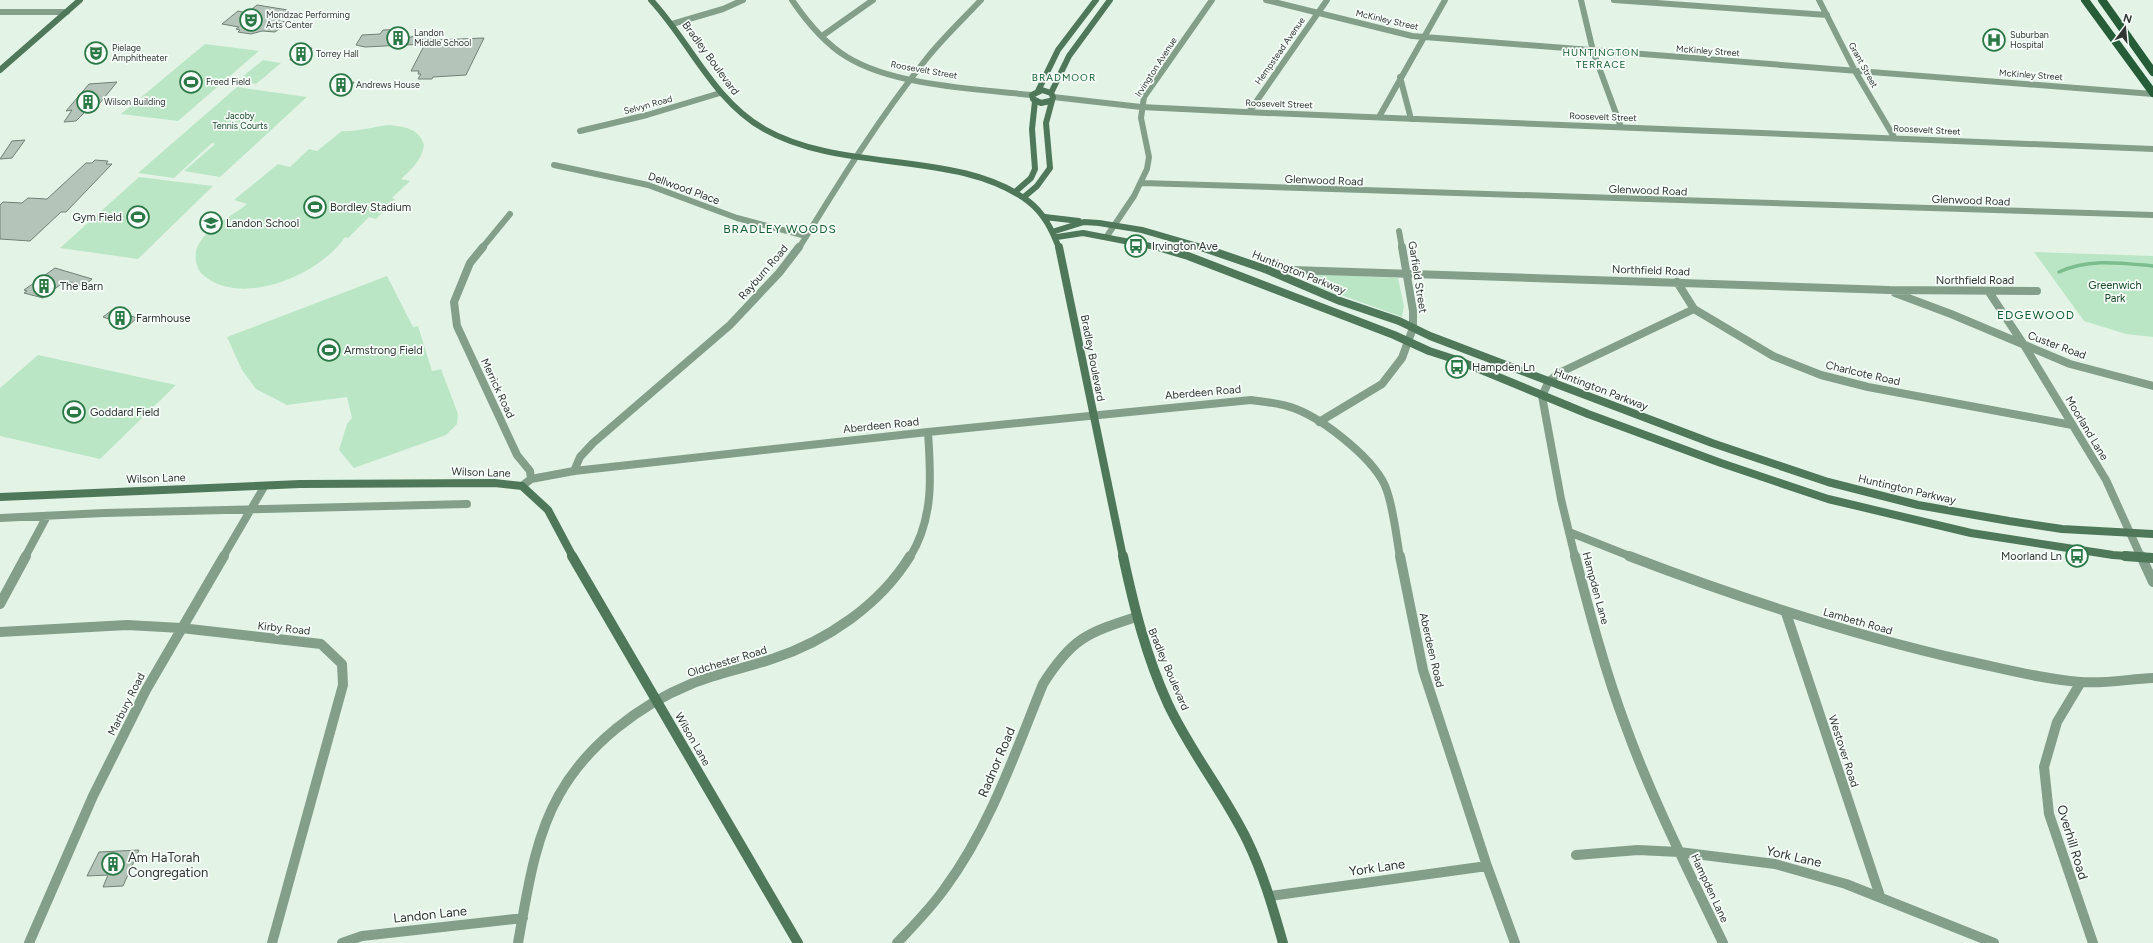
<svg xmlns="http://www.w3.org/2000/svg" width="2153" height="943" viewBox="0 0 2153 943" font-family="Figtree,sans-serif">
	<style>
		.green { fill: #bbe6c5 }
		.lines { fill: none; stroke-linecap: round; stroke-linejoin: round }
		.stream { stroke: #7bbd8e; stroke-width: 3.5 }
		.building { fill: #b4c4b8; stroke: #728176 }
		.street-far2 { stroke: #839f8a; stroke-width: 6 }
		.street-far1 { stroke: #839f8a; stroke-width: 8 }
		.street { stroke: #839f8a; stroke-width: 10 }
		.secondary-far2 { stroke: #4f785a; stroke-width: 6 }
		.secondary-far1 { stroke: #4f785a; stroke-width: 8 }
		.secondary { stroke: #4f785a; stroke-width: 10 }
		.primary { stroke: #275c39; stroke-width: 8 }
		.labels { text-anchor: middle; stroke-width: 3.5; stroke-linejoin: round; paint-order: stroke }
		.far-poi-label { font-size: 9px; fill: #303631; stroke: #f7fef9; text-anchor: start }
		.far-street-label { font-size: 9px; fill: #303631; stroke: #f7fef9 }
		.far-park-label { font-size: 9px; fill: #144627; stroke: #f7fef9 }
		.far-neighbourhood-label { font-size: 10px; letter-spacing: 1px; fill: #135d32; stroke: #f7fef9 }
		.street-label { font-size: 11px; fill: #303631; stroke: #f7fef9 }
		.poi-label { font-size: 11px; fill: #303631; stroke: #f7fef9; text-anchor: start }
		.park-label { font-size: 11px; fill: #144627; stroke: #f7fef9 }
		.neighbourhood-label { font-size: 12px; letter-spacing: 1px; fill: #135d32; stroke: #f7fef9 }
		.near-street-label { font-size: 13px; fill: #303631; stroke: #f7fef9 }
		.near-poi-label { font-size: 13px; fill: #303631; stroke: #f7fef9; text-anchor: start }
	</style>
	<rect width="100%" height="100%" fill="#e3f4e7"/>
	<path class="green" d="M205 44 259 51 178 121 121 114Z
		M263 60 281 63 256 84 237 81Z
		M237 87 307 97 220 177 184 171 215 144 212 143 174 178 138 173Z
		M389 125C405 127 419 128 424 145 422 160 412 169 401 179L410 181 392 198 395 199 376 219 369 217 348 238 345 237C320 275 240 309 202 274 196 268 194 256 197 248 205 228 231 217 247 204L234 200 278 164 290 167 309 149 317 151 342 131C352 133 376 126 389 125Z
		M139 177 213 186 138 259 60 248Z
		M2034 252 2153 256V337L2126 334 2084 321Z
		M1312 274 1398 278 1404 306 1402 317 1313 285 1311 279Z
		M387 276 413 327 418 326 432 371 441 369 458 414 457 424 446 435 354 468 339 450 347 424 352 418 347 397 287 405 256 389 242 370 227 337Z
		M38 355 176 385 100 459 0 436V388Z"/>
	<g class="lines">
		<path class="stream" d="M2059 272C2089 258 2121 263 2153 266"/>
	</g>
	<path class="building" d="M257 5 288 10 282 15H285L278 21 288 22 275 32 262 31 251 34 238 32 240 30 236 29 239 27 222 24 238 11 247 13Z
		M405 29 398 41 420 34 438 33 435 40 484 38 466 75 433 77 432 79H418L421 74H418L419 71H411L425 44 365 47 356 45 362 35 380 34 383 30Z
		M298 48H312L306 59 290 60Z
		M117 82 95 109 87 110 76 121 64 122 72 110 66 111 89 84Z
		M354 82 349 91 334 92 339 83Z
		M25 140 12 158 0 159 12 141Z
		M95 160 108 161 106 164H112L66 212H61L30 241 0 239V205L3 202 22 203 28 198 47 199 86 163H92Z
		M55 268 92 279 84 286 65 281 43 298 24 293 27 291 24 290Z
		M112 310 137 318 128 326 103 317Z
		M139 850 123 886 103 887 108 875 87 876 99 852Z"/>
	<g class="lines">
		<path class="street-far2" d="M792 0C807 22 824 43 847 57 894 86 977 89 1032 95
			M1266 0 1412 36 2153 94
			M1581 0 1593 51 1621 127
			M1614 0 1827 15
			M1819 0 1855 71 1894 137
			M0 12H67
			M672 24 723 9 743 0
			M822 36 873 0
			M1400 77 1411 119
			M1053 97 1141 107 1244 112 2153 149
			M1249 112 1327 0
			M1379 117 1445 0
			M580 131 647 115 720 93
			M554 165 648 185 737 218 806 236
			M1142 183 2153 215
			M1399 231 1402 248
			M1107 236 1134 196 1147 169 1149 157 1141 118 1144 97 1212 0
			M482 248 510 214
			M799 248C839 183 879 118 927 58 943 38 963 19 981 0"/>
		<path class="street-far1" d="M483 247 470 263 454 302 457 326 517 455 530 471 531 479
			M1265 269 1889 290 2037 291
			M1677 282 1694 309 1773 356 1821 375 1868 387 2072 425
			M1989 292 2024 345 2106 480 2141 557
			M1895 293 1951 314 2070 364 2153 386
			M1319 422 1382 384 1402 358 1413 328V311L1402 247
			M574 471 580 457 593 443 730 325 779 273 799 247
			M522 486 531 479 574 471 928 432 1251 400C1266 402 1281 403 1296 409 1324 420 1378 461 1387 491 1394 512 1396 535 1400 557
			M0 518 104 513 467 504
			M1569 532 1632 557
			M25 557 47 516
			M223 557 264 487
			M910 557C934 518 931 476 928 432
			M1575 557 1561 499 1542 396 1549 381 1559 373 1694 309"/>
		<path class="street" d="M1400 556 1423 670 1487 866 1515 943
			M1575 556C1590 614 1605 671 1626 727 1653 801 1689 872 1723 943
			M1629 556C1739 598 1852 635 1967 661 2005 669 2042 679 2080 682 2105 684 2129 679 2153 678
			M2141 556 2153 582
			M0 604 26 556
			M1786 613 1880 896
			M0 632 127 625 181 628 321 644 342 664 343 685 272 943
			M2081 682 2057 722 2044 767 2049 814 2093 943
			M1576 855 1638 850 1679 852 1775 864 1846 884 1994 943
			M1270 896 1487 866
			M29 943 93 796 146 690 224 556
			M342 943 362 936 523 918
			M518 943C527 894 534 839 559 795 587 745 639 705 691 684 717 673 746 668 772 659 827 641 880 605 910 556
			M897 943C914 925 931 908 945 888 990 827 1015 753 1043 684 1072 638 1087 633 1136 617"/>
		<path class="secondary-far2" d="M651 0C690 42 713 100 764 129 843 174 958 149 1028 201 1044 213 1052 230 1059 248
			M0 70 80 0
			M1038 91 1058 50 1096 0
			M1051 93 1069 56 1110 0
			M1050 101 1041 103 1033 99 1032 95 1042 90 1051 93
			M1015 192 1031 178 1035 169 1032 129 1035 101
			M1024 197 1037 186 1050 168 1046 123 1053 97 1051 93
			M1045 217 1079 221
			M1055 231 1084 222 1099 223 1142 230 1204 248
			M1057 237 1083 233 1161 248"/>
		<path class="secondary-far1" d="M1059 247 1123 557
			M1158 247 1188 256 1394 335 1429 351 1457 360 1588 414 1721 463 1828 499 1971 533 2113 555 2139 557
			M1201 247 1265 269 1340 301 1399 321 1430 336 1712 443 1828 482 1918 505 2009 521 2062 529 2153 534
			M0 497 300 484 495 483 522 486 548 510 573 557"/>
		<path class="secondary" d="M572 556 798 943
			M1123 556C1134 607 1146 656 1168 704 1190 751 1224 793 1247 840 1263 873 1273 908 1283 943
			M2125 556 2153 558"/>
		<path class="primary" d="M2085 0 2153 93
			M2102 0 2153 72"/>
	</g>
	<defs>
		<g id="theatre-ring" transform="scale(1.15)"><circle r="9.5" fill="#f7fef9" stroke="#2b7847" stroke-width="1.5"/><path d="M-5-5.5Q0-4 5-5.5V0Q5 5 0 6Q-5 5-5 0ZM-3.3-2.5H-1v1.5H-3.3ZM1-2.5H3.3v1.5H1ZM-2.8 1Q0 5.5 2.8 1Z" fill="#2b7847"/></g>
		<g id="building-ring" transform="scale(1.15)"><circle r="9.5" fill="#f7fef9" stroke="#2b7847" stroke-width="1.5"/><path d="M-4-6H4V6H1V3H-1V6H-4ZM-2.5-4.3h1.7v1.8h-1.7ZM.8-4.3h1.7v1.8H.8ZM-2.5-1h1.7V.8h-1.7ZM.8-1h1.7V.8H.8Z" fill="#2b7847"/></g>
		<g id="hospital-ring" transform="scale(1.15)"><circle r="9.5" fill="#f7fef9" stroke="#2b7847" stroke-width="1.5"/><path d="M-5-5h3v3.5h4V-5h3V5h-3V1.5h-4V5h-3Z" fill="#2b7847"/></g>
		<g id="stadium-ring" transform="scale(1.15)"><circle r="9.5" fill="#f7fef9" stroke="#2b7847" stroke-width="1.5"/><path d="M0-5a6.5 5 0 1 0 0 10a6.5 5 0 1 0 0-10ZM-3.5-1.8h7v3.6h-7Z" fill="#2b7847"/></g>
		<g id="school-ring" transform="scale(1.15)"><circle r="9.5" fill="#f7fef9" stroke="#2b7847" stroke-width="1.5"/><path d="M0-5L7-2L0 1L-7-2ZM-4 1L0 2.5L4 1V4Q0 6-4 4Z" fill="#2b7847"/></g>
		<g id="bus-ring" transform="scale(1.15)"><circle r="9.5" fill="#f7fef9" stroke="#2b7847" stroke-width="1.5"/><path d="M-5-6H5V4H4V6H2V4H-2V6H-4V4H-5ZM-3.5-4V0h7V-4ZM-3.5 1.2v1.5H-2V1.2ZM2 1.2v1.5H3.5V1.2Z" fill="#2b7847"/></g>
	</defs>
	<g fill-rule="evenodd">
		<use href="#theatre-ring" x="251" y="20"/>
		<use href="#building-ring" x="398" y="38"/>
		<use href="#hospital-ring" x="1994" y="40"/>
		<use href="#theatre-ring" x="96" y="53"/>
		<use href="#building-ring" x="301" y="54"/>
		<use href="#stadium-ring" x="191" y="82"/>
		<use href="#building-ring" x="341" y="85"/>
		<use href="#building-ring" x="88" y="102"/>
		<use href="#stadium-ring" x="315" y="207"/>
		<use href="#stadium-ring" x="138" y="217"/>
		<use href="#school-ring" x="211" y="223"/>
		<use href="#bus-ring" x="1136" y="246"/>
		<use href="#building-ring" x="44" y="286"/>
		<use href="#building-ring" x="120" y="318"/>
		<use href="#stadium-ring" x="329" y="350"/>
		<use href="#bus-ring" x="1457" y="367"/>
		<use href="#stadium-ring" x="74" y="412"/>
		<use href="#bus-ring" x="2077" y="556"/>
		<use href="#building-ring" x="113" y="864"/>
	</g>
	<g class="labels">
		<g class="far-poi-label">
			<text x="266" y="18">Mondzac Performing<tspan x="266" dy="10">Arts Center</tspan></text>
			<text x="414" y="36">Landon<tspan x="414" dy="10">Middle School</tspan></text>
			<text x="2010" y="38">Suburban<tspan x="2010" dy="10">Hospital</tspan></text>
			<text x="112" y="51">Pielage<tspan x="112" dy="10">Amphitheater</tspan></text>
			<text x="316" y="57">Torrey Hall</text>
			<text x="206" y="85">Freed Field</text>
			<text x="356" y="88">Andrews House</text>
			<text x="104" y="105">Wilson Building</text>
		</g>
		<g class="far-street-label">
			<text transform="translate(1387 20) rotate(13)" y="3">McKinley Street</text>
			<text transform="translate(1280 51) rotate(-55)" y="3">Hempstead Avenue</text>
			<text transform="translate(1708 51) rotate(4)" y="3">McKinley Street</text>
			<text transform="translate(1863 65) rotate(61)" y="3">Grant Street</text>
			<text transform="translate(1156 67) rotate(-57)" y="3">Irvington Avenue</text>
			<text transform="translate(924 70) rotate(10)" y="3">Roosevelt Street</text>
			<text transform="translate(2031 75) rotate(4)" y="3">McKinley Street</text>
			<text transform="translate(1279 104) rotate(2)" y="3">Roosevelt Street</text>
			<text transform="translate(648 105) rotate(-15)" y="3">Selvyn Road</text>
			<text transform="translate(1603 117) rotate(2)" y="3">Roosevelt Street</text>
			<text transform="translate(1927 130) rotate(3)" y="3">Roosevelt Street</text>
		</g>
		<g class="far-park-label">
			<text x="240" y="119">Jacoby<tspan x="240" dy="10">Tennis Courts</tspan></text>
		</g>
		<g class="far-neighbourhood-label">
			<text x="1601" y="56">HUNTINGTON<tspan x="1601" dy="12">TERRACE</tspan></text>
			<text x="1064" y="81">BRADMOOR</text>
		</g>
		<g class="street-label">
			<text transform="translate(711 58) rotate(54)" y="4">Bradley Boulevard</text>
			<text transform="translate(1324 180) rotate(2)" y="4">Glenwood Road</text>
			<text transform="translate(684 188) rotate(20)" y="4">Dellwood Place</text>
			<text transform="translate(1648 190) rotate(2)" y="4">Glenwood Road</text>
			<text transform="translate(1971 200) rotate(2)" y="4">Glenwood Road</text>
			<text transform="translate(1651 270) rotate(2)" y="4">Northfield Road</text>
			<text transform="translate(763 272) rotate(-49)" y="4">Rayburn Road</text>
			<text transform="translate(1299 272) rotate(22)" y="4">Huntington Parkway</text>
			<text transform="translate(1418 277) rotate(81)" y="4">Garfield Street</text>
			<text x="1975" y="284">Northfield Road</text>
			<text transform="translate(2057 345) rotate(20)" y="4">Custer Road</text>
			<text transform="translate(1093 358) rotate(79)" y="4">Bradley Boulevard</text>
			<text transform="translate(1863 373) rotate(13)" y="4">Charlcote Road</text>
			<text transform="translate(498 388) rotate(65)" y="4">Merrick Road</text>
			<text transform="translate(1601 389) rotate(21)" y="4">Huntington Parkway</text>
			<text transform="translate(1203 392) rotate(-5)" y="4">Aberdeen Road</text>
			<text transform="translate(881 425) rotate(-6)" y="4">Aberdeen Road</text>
			<text transform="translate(2087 428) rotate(59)" y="4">Moorland Lane</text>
			<text transform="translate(481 472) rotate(2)" y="4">Wilson Lane</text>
			<text transform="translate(156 478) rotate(-2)" y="4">Wilson Lane</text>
			<text transform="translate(1907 489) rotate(13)" y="4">Huntington Parkway</text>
			<text transform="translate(1596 588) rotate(75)" y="4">Hampden Lane</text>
			<text transform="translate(1858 621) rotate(16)" y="4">Lambeth Road</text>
			<text transform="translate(284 628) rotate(6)" y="4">Kirby Road</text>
			<text transform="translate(1432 650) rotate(77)" y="4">Aberdeen Road</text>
			<text transform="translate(727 661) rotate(-17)" y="4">Oldchester Road</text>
			<text transform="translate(1169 669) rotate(67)" y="4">Bradley Boulevard</text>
			<text transform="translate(126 704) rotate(-63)" y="4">Marbury Road</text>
			<text transform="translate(693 739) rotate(60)" y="4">Wilson Lane</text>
			<text transform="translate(1844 751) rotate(72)" y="4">Westover Road</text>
			<text transform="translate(1710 888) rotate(65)" y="4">Hampden Lane</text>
		</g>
		<g class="poi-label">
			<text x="330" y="211">Bordley Stadium</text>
			<text x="122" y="221" text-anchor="end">Gym Field</text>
			<text x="226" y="227">Landon School</text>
			<text x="1152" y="250">Irvington Ave</text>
			<text x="60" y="290">The Barn</text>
			<text x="136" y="322">Farmhouse</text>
			<text x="344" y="354">Armstrong Field</text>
			<text x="1472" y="371">Hampden Ln</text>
			<text x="90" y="416">Goddard Field</text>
			<text x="2062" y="560" text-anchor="end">Moorland Ln</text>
		</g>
		<g class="park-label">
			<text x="2115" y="289">Greenwich<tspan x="2115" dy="13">Park</tspan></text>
		</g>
		<g class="neighbourhood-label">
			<text x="780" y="233">BRADLEY WOODS</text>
			<text x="2036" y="319">EDGEWOOD</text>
		</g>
		<g class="near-street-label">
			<text transform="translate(996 762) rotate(-67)" y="5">Radnor Road</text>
			<text transform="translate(2073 842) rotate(73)" y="5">Overhill Road</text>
			<text transform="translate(1794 856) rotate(13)" y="5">York Lane</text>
			<text transform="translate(1377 867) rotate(-8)" y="5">York Lane</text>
			<text transform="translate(430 914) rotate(-6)" y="5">Landon Lane</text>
		</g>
		<g class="near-poi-label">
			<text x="128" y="862">Am HaTorah<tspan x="128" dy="15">Congregation</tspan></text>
		</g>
	</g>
	<g transform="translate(2125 28) rotate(16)" stroke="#f7fef9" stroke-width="3" paint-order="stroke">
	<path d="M0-3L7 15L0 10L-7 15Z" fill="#303631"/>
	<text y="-6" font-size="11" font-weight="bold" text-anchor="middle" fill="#303631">N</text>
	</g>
</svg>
